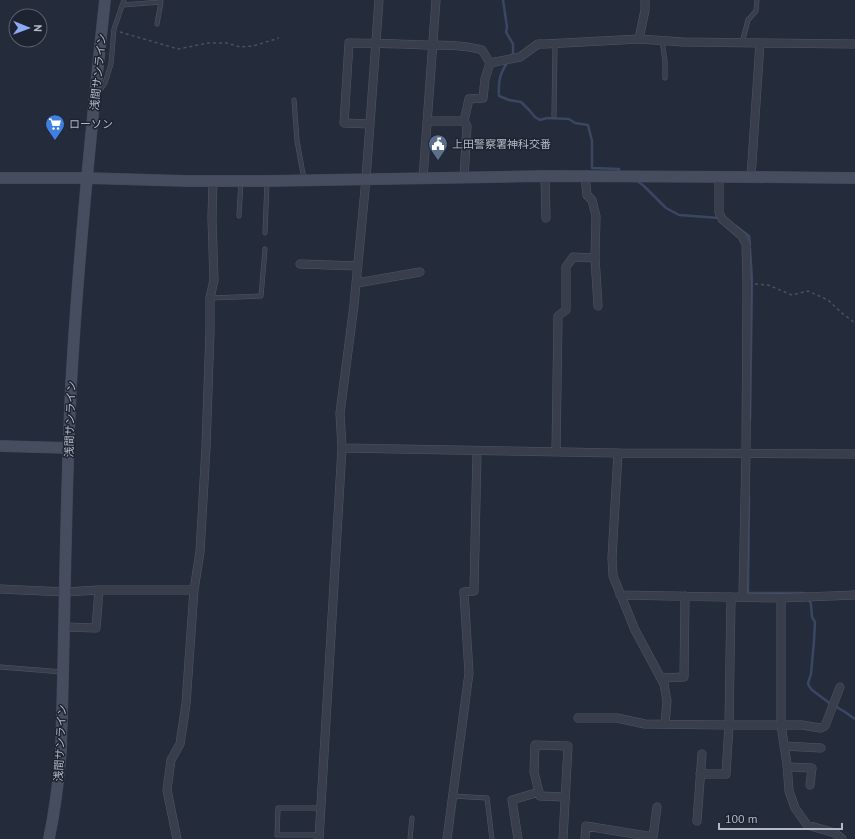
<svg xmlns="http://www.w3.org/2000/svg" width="855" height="839" viewBox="0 0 855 839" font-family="'PT Sans','Noto Sans JP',sans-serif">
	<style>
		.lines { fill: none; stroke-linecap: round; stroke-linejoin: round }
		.stream { stroke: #3a4763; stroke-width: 2.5 }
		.lane-casing { stroke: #505663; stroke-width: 5 }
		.street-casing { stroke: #505663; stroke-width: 9 }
		.secondary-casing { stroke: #414754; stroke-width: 12 }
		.path { stroke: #445459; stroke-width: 1.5; stroke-dasharray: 3 3; stroke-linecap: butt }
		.lane { stroke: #383e4b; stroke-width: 4 }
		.street { stroke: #383e4b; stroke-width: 8 }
		.secondary { stroke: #464d5e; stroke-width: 11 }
		.labels { text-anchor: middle; stroke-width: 3; stroke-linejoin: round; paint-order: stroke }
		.street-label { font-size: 11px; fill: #b4b9c7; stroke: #1d2330 }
		.poi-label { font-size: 11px; fill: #b4b9c7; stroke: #1d2330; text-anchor: start }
	</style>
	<rect width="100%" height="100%" fill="#242b3b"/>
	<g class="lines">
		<path class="stream" d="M503 0 507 27 506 32 513 44V53L511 57
			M508 61C500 74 498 80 499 96L509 100 521 102 529 110 535 117 540 120 547 118 569 119 575 123 588 125 592 141V168L619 169V173
			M637 181 644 186 666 208 679 215 719 218
			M736 226 749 236 750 244
			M750 249 752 279 750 420
			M749 497 748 593H804
			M809 600 811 604 812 617 815 622 814 641 811 674 808 683 809 686 812 690 828 702 845 712 855 719"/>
		<g class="lane-casing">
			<path id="lane" d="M122 5 161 2 157 24
				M662 41 665 61V78
				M742 43 748 20 756 11 757 0
				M98 93 105 83 111 64 114 29 124 0
				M294 100 297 141 304 179
				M554 116 555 44
				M239 216 241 181
				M265 233 267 182
				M210 298 261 296 265 249
				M0 667 63 672
				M453 796 487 798 492 839
				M320 835H277L278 808H321
				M410 839 412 818"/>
		</g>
		<g class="street-casing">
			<path id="street" d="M639 39 645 10V0
				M490 63 520 57 538 44H545L639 39 683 42 855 44
				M464 121 467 126 464 177
				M370 124 344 123 349 43C375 43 401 44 427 45 445 45 465 45 482 50L490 63 485 79 483 98 469 99 464 121H427
				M545 176 546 218
				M719 177V212L722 219 742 236 746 244 747 284 746 454 743 597
				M751 177 760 43
				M423 178 436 0
				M595 257 598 306
				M300 264 358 266
				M357 283 420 272
				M342 448 618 453 855 454
				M556 452 558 316 566 310V267L573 257 595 258 596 216 592 200 587 195 585 176
				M618 453 612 558 613 576 635 630 664 684 667 701 665 724
				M0 589 65 592 99 590H194
				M620 595 781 598 855 595
				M781 598V725L787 764 789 791 795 808 807 825 835 833 842 839
				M64 627 96 628 99 590
				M661 678 684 677 685 596
				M578 718H617L645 724 729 725H802L820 728 825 726 840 687
				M784 746 821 748
				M787 767 812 768 810 785
				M700 774H726L729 725 731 597
				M697 821 702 754
				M177 839 167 790 171 760 180 744 186 704 194 590 200 552 206 447 210 331V298L214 280 212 218 213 181
				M319 839 342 448 340 413 354 305 366 179 379 0
				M447 839 469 673 464 592 474 591 477 451
				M518 839 512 800 539 792
				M563 839 568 746 535 745 534 772 540 796 565 797
				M585 839 586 826 653 837 657 807"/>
		</g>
		<g class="secondary-casing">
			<path id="secondary" d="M0 178H86L188 181H267L545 176 751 177 855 178
				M0 446 69 448
				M49 839C55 809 59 779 61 749 65 629 65 508 71 387 78 258 91 129 105 0"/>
		</g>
		<path class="path" d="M120 32 178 49 208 43H227L240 47 253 46 279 38
			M755 284 768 285 792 295 808 291 828 300 843 314 855 323"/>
		<use href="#lane" class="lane"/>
		<use href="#street" class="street"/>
		<use href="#secondary" class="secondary"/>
	</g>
	<defs>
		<g id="supermarket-pin" transform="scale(1)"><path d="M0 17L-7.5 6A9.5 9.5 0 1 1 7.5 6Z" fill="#3f7fe0" stroke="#1d2330"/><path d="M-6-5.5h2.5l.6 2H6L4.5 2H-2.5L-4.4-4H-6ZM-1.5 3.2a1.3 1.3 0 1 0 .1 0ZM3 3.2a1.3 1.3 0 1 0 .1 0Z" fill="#fff"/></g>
		<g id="civic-pin" transform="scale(1)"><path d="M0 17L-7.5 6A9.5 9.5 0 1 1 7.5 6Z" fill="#5c6f8a" stroke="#1d2330"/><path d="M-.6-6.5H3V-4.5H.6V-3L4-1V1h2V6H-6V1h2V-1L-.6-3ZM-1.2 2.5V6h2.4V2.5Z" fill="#fff"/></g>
	</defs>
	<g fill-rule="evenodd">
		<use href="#supermarket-pin" x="55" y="124"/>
		<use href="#civic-pin" x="438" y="144"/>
	</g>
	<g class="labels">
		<g class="street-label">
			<text transform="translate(98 72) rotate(-84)" y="4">浅間サンライン</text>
			<text transform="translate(70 419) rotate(-88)" y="4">浅間サンライン</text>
			<text transform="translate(60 743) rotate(-87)" y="4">浅間サンライン</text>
		</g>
		<g class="poi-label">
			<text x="69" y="128">ローソン</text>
			<text x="452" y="148">上田警察署神科交番</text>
		</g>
	</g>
	<g transform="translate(28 28) rotate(91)"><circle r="19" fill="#1d2330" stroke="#595f6c"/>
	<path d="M0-3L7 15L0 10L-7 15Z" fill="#8da9f2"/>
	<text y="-6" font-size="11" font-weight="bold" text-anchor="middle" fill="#b4b9c7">N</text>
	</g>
	<path d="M719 823v6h123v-6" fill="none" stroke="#b4b9c7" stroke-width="2"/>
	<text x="725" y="823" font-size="12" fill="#b4b9c7" stroke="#1d2330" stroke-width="3" paint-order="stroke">100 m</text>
</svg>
